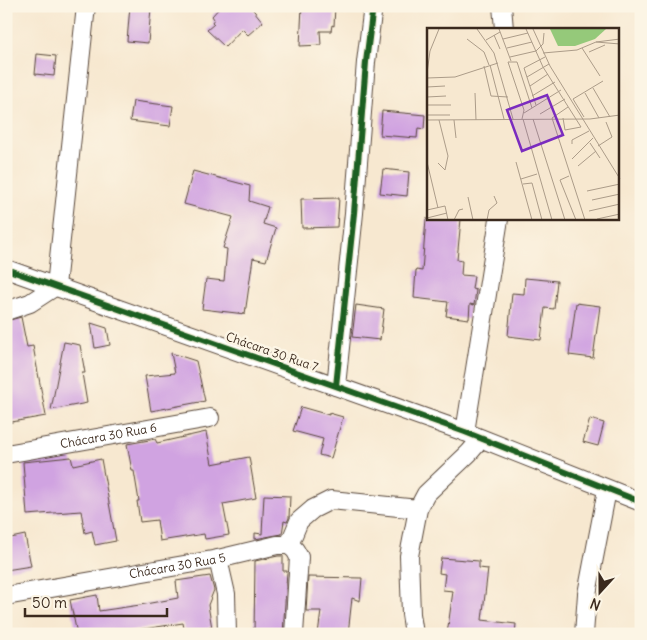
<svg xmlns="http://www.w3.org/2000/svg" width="647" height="640" viewBox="0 0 647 640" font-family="Delius,sans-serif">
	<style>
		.building { fill: #d0a3e1 }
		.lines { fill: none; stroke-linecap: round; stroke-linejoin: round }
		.minor-casing { stroke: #574639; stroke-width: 20 }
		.minor { stroke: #fff; stroke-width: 18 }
		.cycleway-casing { stroke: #fcf5e5; stroke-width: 9 }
		.cycleway { stroke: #1b5e20; stroke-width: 6 }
		.labels { text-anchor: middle; stroke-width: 5; stroke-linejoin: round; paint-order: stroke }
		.street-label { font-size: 12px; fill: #3b2a1e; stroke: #fcf5e5 }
		.inset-road { fill: none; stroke: #ac9c89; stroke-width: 1 }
		.view { fill: #7b2cbf; fill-opacity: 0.15; stroke: #7b2cbf; stroke-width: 2.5 }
		.inset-edge { fill: none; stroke: #3b2a1e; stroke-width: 2.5 }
	</style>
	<rect width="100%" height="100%" fill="#fcf5e5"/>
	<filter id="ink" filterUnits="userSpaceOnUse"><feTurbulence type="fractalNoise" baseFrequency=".02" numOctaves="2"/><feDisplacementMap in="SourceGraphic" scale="10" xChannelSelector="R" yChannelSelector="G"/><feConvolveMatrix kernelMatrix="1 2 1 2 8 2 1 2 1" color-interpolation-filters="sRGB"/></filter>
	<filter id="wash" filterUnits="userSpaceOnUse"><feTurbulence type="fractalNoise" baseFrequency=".0096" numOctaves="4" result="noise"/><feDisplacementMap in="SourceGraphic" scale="20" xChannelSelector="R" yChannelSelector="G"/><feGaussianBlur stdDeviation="1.12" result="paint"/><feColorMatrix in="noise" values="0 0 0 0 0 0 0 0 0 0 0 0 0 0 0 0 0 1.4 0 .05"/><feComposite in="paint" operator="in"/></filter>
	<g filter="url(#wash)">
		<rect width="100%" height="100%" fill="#f7e8d0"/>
		<g id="blocks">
			<path class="building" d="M130 6 151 8 148 43 127 41Z
				M221 6H250L263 22 248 35 242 29 225 47 207 30 214 24 212 22 214 19 212 16Z
				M302 6H335L334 26 332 25 331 31H320L321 45 300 46Z
				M37 54 56 56 54 76 35 74Z
				M133 101 173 106 170 126 130 121Z
				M382 111 425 115 424 129 418 128 417 138 380 135Z
				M383 169 409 172 407 196 380 193Z
				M193 171 250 186 249 201 268 207 263 224 276 228 266 261 253 258 245 314 202 309 206 279 224 281 227 249 223 248 233 217 184 204Z
				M339 198 337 227 302 228 301 199Z
				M426 219H461L457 260 462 261 461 275 474 276 472 289 476 290 474 305 470 304 469 319 446 316 448 302 414 298 416 270 422 271Z
				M525 278 557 281 554 309 545 308 541 340 508 336 512 293 524 294Z
				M576 303 600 306 593 358 569 355Z
				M356 305 384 309 380 340 352 337Z
				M21 317 27 347 33 346 46 416 6 423V321Z
				M91 323 107 328 110 345 95 348Z
				M64 342 80 345 85 373H82L87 403 51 410Z
				M171 353 196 361 205 401 151 411 145 376 175 373Z
				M301 407 329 415V413L343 417 331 458 319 455 323 439 293 431Z
				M590 419 604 423 598 446 583 442Z
				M206 432 212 464 249 457 256 498 223 504 229 535 205 539 204 534 160 541 157 520 140 522 137 501H139L134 471H132L127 444 155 439 157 443Z
				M71 457 73 465 101 459 116 541 95 545 92 531 85 533 81 511 27 515 23 462Z
				M264 495 290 496 289 518 287 522 284 521 282 534 255 539V533L262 534Z
				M25 535 31 566 6 570V539Z
				M278 556H283V571H287L283 634H254L255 561Z
				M441 558 479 561V568L488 569 482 620 516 624 515 634H447L453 591 443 590 445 574 439 573Z
				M210 576 214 590 208 605 212 628 209 627 208 634H185L183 623 130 631V634H77L70 600 97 595 99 611 140 605 178 598 176 581Z
				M308 577 362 578 360 601 352 598 348 634H318L321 611H306Z"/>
		</g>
	</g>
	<g filter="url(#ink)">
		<use href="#blocks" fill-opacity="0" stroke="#574639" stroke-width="1"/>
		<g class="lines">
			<g class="minor-casing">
				<g id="minor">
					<path d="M502 6 504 29"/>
					<path d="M6 269 465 432 641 502"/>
					<path d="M6 311 30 303 56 286 86 6"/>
					<path d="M336 386 354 213 366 62 373 6"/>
					<path d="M465 432 499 219"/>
					<path id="s1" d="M6 454 210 418"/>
					<path d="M289 545 299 521 313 509 331 500 418 509"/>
					<path d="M289 545 295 550 299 557 294 634"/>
					<path d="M218 559 226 594 227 634"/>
					<path id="s2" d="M6 596 218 559 277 545H289"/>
					<path d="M414 634 411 614 409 556 418 509 426 494 469 453 481 439"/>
					<path d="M584 634 587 594 607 490"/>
				</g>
			</g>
			<use href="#minor" class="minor"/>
			<g class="cycleway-casing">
				<path id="cycleway" d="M6 269 465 432 641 502
					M336 386 354 213 366 62 373 6"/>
			</g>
			<use href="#cycleway" class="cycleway"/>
		</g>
	</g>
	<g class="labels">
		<g class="street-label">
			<text transform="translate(272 352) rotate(19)" y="4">Chácara 30 Rua 7</text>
			<text dy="4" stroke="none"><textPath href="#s1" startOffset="104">Chácara 30 Rua 6</textPath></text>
			<text dy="4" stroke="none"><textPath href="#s2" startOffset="174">Chácara 30 Rua 5</textPath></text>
		</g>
	</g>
	<g transform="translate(427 28)">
		<rect width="192" height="192" fill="#f7e8d0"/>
		<path d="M123 1H179L168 11 148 18H131Z" fill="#95c97a"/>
		<path class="inset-road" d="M50 1 67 25 86 91M72 1 84 33M99 1 116 39 154 99 138 102 136 90M106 1 123 38 193 151M67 7 73 21M40 11 57 24 62 37M76 11 101 5M59 12 73 4M169 14 193 16M80 20 105 14M155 20 173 48M109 23 116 16 117 5M162 24 178 17M116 25 150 22 169 14 193 11M83 29 109 23M63 37 77 91M57 38 64 68 81 69M97 40 109 77M97 40 118 29M0 45 3 23 12 1M100 49 122 36M0 50 28 49 71 35M103 58 121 46M0 59 18 58M166 60 183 89M48 65 49 92M158 65 172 90M105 68 128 54M0 69 19 68M146 71 176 53M146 71 157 89M0 77H24M141 79 125 90 158 192M97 85 134 62M113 86 138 71M0 87H23M95 91 97 82 81 34H90L105 80M96 91 125 192M106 91 138 192M0 92 163 91 193 87M27 92 29 110M163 115 173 130M145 116V112L162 103M171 118 185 109 179 94M145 131 166 110M0 134 11 180M89 134 105 192M11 135 18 142 21 128 12 92M151 138 169 123M142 148 133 152 149 192M94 151 110 146M96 156 105 155 115 192M160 163 193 156M41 169 46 192M165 172 193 166M0 182 18 178 21 192M162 183 193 176M0 190 20 185M170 191 193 186M27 192 32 182 36 181M60 192 62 182 70 175 67 168"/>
		<path class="view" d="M120 67 136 107 95 123 80 82Z"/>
		<rect width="192" height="192" class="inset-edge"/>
	</g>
	<rect width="647" height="640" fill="none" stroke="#fcf5e5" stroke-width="25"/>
	<g transform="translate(600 592) rotate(201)" stroke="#fcf5e5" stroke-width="4" paint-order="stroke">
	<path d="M0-4L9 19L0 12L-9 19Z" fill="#3b2a1e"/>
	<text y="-8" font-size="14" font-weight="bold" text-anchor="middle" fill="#3b2a1e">N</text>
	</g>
	<path d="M25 608v8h142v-8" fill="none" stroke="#3b2a1e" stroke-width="2.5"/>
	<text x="32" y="608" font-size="15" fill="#3b2a1e" stroke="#fcf5e5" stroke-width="4" paint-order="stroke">50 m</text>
</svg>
